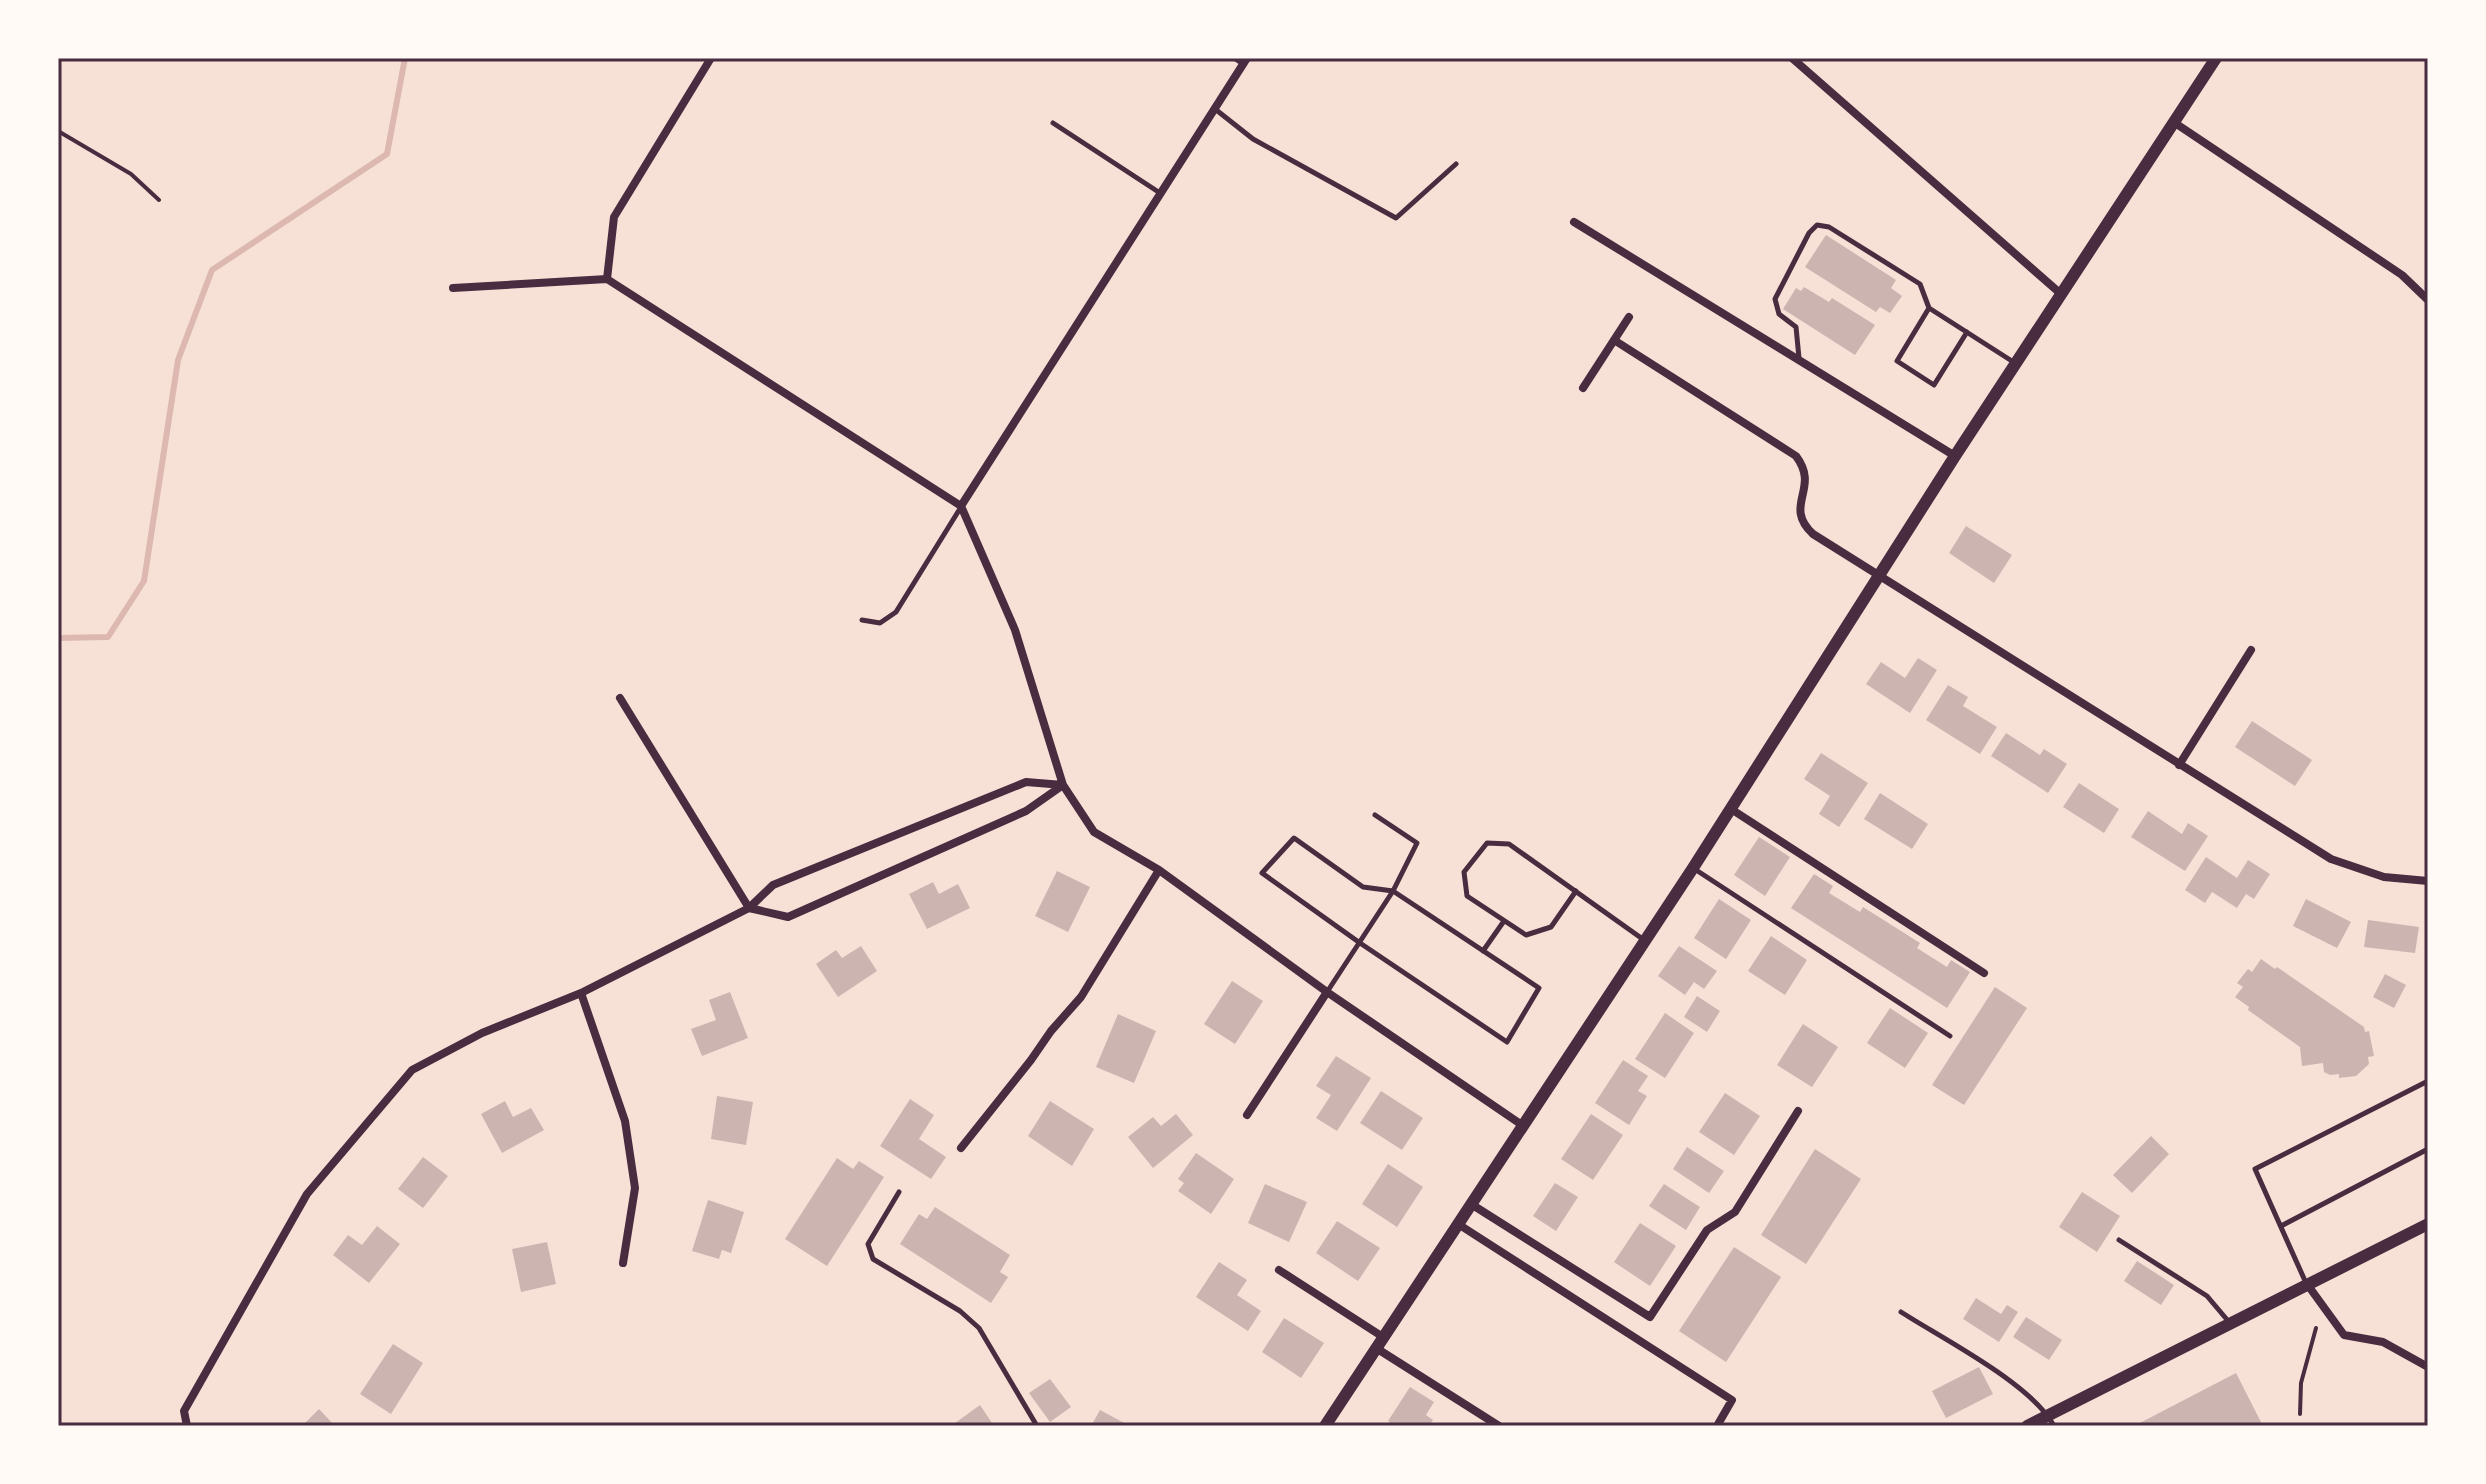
<svg xmlns="http://www.w3.org/2000/svg" width="2486" height="1484" viewBox="0 0 2486 1484" font-family="Rubik,sans-serif">
	<style>
		.lines { fill: none; stroke-linecap: round; stroke-linejoin: round }
		.stream { stroke: #dcb8b0; stroke-width: 6 }
		.building { fill: #ccb4b1 }
		.path { stroke: #4a2c40; stroke-width: 4 }
		.service { stroke: #4a2c40; stroke-width: 5 }
		.minor { stroke: #4a2c40; stroke-width: 8 }
		.tertiary { stroke: #4a2c40; stroke-width: 12 }
		.neatline { fill: none; stroke: #4a2c40; stroke-width: 3 }
	</style>
	<rect width="100%" height="100%" fill="#f7e1d7"/>
	<g class="lines">
		<path class="stream" d="M58 638 108 637 144 581 178 360 212 270 387 154 405 58"/>
	</g>
	<path class="building" d="M1826 235 1896 280 1891 288 1902 296 1890 313 1880 307 1876 312 1805 267Z
		M1804 287 1829 302 1832 298 1875 325 1855 355 1783 309 1796 288 1801 291Z
		M1966 526 2012 555 1994 583 1949 553Z
		M1918 658 1937 670 1910 713 1866 684 1881 662 1905 678Z
		M1948 685 1968 697 1963 706 1997 727 1980 754 1926 720Z
		M2252 721 2312 760 2295 786 2235 747Z
		M2006 733 2040 755 2044 749 2067 764 2048 793 1991 756Z
		M1821 753 1868 783 1839 827 1819 814 1830 796 1804 779Z
		M2079 783 2119 809 2104 833 2063 807Z
		M1880 793 1928 824 1912 849 1864 819Z
		M2148 811 2182 834 2188 823 2208 836 2185 871 2131 837Z
		M1759 837 1790 857 1765 896 1734 875Z
		M2206 857 2237 878 2248 860 2270 874 2254 899 2246 894 2237 908 2212 892 2205 903 2185 890Z
		M1057 871 1090 887 1068 932 1035 916Z
		M1814 874 1833 886 1829 893 1860 912 1863 907 1920 943 1917 948 1947 967 1951 960 1970 972 1947 1008 1791 908Z
		M933 882 939 894 958 884 970 908 927 929 909 894Z
		M1719 899 1751 920 1726 959 1694 938Z
		M2306 899 2351 922 2337 948 2293 926Z
		M2368 920 2419 927 2415 953 2364 947Z
		M1771 936 1807 960 1785 995 1748 971Z
		M861 946 877 971 838 997 816 964 836 950 842 958Z
		M1679 946 1717 971 1704 989 1694 982 1685 995 1658 976Z
		M2261 959 2275 969 2277 967 2364 1027 2365 1032 2369 1031 2374 1056 2368 1057 2369 1064 2356 1076 2339 1078V1074L2330 1075 2324 1072 2323 1063 2302 1066 2300 1047 2248 1010 2249 1007 2235 997 2243 987 2237 983 2248 969 2252 972Z
		M2385 974 2406 985 2394 1008 2373 997Z
		M1232 981 1263 1001 1235 1044 1204 1024Z
		M1995 987 2027 1008 1964 1105 1932 1085Z
		M730 992 748 1038 702 1056 691 1029 716 1020 709 1000Z
		M1697 996 1720 1011 1707 1032 1684 1017Z
		M1890 1008 1928 1033 1905 1068 1867 1043Z
		M1665 1013 1694 1033 1665 1078 1635 1059Z
		M1118 1014 1156 1031 1134 1083 1096 1067Z
		M1803 1024 1838 1047 1812 1087 1777 1065Z
		M1336 1056 1371 1078 1337 1131 1316 1118 1331 1095 1316 1086Z
		M1623 1060 1648 1076 1638 1091 1647 1096 1629 1125 1595 1103Z
		M1381 1091 1423 1118 1402 1150 1360 1123Z
		M1725 1093 1760 1116 1734 1155 1699 1132Z
		M717 1096 753 1102 746 1145 711 1139Z
		M910 1099 934 1115 919 1139 946 1157 931 1179 880 1146Z
		M505 1101 513 1117 531 1108 544 1130 502 1153 481 1114Z
		M1050 1101 1094 1129 1072 1166 1028 1136Z
		M1176 1114 1193 1135 1153 1168 1128 1137 1153 1117 1161 1126Z
		M1591 1114 1623 1135 1593 1180 1561 1159Z
		M2151 1136 2169 1154 2132 1193 2113 1175Z
		M1687 1147 1724 1171 1709 1193 1673 1169Z
		M1815 1149 1861 1179 1806 1264 1761 1235Z
		M1196 1153 1234 1179 1211 1214 1178 1191 1184 1183 1178 1179Z
		M423 1157 448 1176 423 1208 398 1189Z
		M837 1158 853 1169 859 1161 884 1177 827 1266 785 1239Z
		M1388 1164 1423 1187 1397 1227 1362 1204Z
		M1555 1183 1578 1197 1556 1231 1533 1216Z
		M1265 1184 1307 1202 1289 1242 1248 1223Z
		M1664 1184 1700 1207 1686 1230 1649 1206Z
		M2082 1192 2120 1216 2097 1252 2059 1227Z
		M708 1200 744 1212 731 1253 722 1250 719 1259 692 1251Z
		M935 1207 1010 1255 1000 1272 1008 1277 991 1303 900 1244 919 1214 927 1219Z
		M1337 1221 1380 1248 1358 1281 1316 1253Z
		M1640 1223 1676 1246 1650 1286 1614 1262Z
		M377 1226 400 1244 369 1283 333 1255 348 1235 362 1245Z
		M547 1242 556 1284 521 1292 512 1249Z
		M1734 1247 1781 1277 1726 1362 1679 1331Z
		M2137 1261 2174 1285 2161 1305 2124 1281Z
		M1219 1262 1247 1280 1237 1295 1261 1311 1248 1331 1196 1297Z
		M1976 1298 2001 1314 2007 1305 2018 1312 1999 1342 1963 1319Z
		M2026 1317 2062 1340 2049 1360 2013 1337Z
		M1284 1318 1324 1343 1301 1378 1262 1352Z
		M393 1344 423 1363 391 1414 360 1394Z
		M1979 1367 1993 1394 1946 1418 1932 1391Z
		M2236 1373 2263 1426H2134Z
		M1050 1379 1071 1407 1050 1422 1029 1393Z
		M1410 1387 1434 1402 1426 1415 1433 1420 1429 1426H1388L1390 1422 1388 1421Z
		M980 1405 994 1426H951Z
		M319 1409 335 1426H302Z
		M1100 1410 1130 1426H1091Z"/>
	<g class="lines">
		<path class="path" d="M58 131 131 174 159 200
			M2300 1414 2301 1383 2316 1328"/>
		<path class="service" d="M1234 58 1243 64
			M1215 109 1253 139 1396 218 1456 164
			M1053 123 1160 193
			M1967 332 1934 385 1897 361 1929 308 2015 363
			M1799 358 1796 327 1779 314 1775 299 1809 233 1817 225 1829 227 1920 284 1929 308
			M862 620 880 623 896 612 961 507
			M1294 838 1363 887 1393 891 1539 988 1507 1042 1360 943 1262 873Z
			M1693 868 1950 1036
			M1576 891 1551 927 1526 935 1467 896 1464 872 1487 843 1509 844 1644 940
			M1483 951 1504 921
			M1327 992 1393 891 1417 843 1375 815
			M899 1192 868 1244 873 1259 960 1311 979 1328 1037 1426
			M2281 1226 2428 1149
			M2119 1240 2207 1296 2229 1322
			M2306 1283 2255 1169 2428 1081
			M1901 1312C1943 1339 2032 1384 2054 1426"/>
		<path class="minor" d="M1792 58 2061 294
			M2175 123 2402 275 2428 300
			M1574 222 1955 456
			M607 279 614 217 711 58
			M453 288 607 279 961 506 1015 630 1063 785 1094 832 1159 870 1327 992 1522 1125
			M1614 340 1796 456C1821 489 1782 505 1813 534L2331 859 2384 877 2428 881
			M1583 388 1629 317
			M961 506 1247 58
			M620 698 749 908
			M2179 765 2251 650
			M1731 809 1984 973
			M749 908 788 917 1026 811 1063 785
			M581 993 625 1121 635 1188 623 1263
			M1247 1115 1327 992
			M961 1148 1031 1060 1051 1031 1081 997 1159 870
			M1471 1204 1650 1317 1707 1230 1735 1212 1798 1111
			M1458 1224 1732 1400 1717 1426
			M1279 1270 1383 1337
			M2307 1284 2344 1335 2383 1342 2428 1367
			M1376 1348 1499 1426
			M187 1426 184 1411 307 1194 412 1070 482 1033 581 993 749 908 773 885 1026 782 1063 785"/>
		<path class="tertiary" d="M1325 1426 1693 868 1955 456 2216 58
			M2027 1426 2428 1224"/>
	</g>
	<rect width="2486" height="1484" fill="none" stroke="#fffaf5" stroke-width="120"/>
	<rect x="60" y="60" width="2366" height="1364" class="neatline"/>
</svg>
